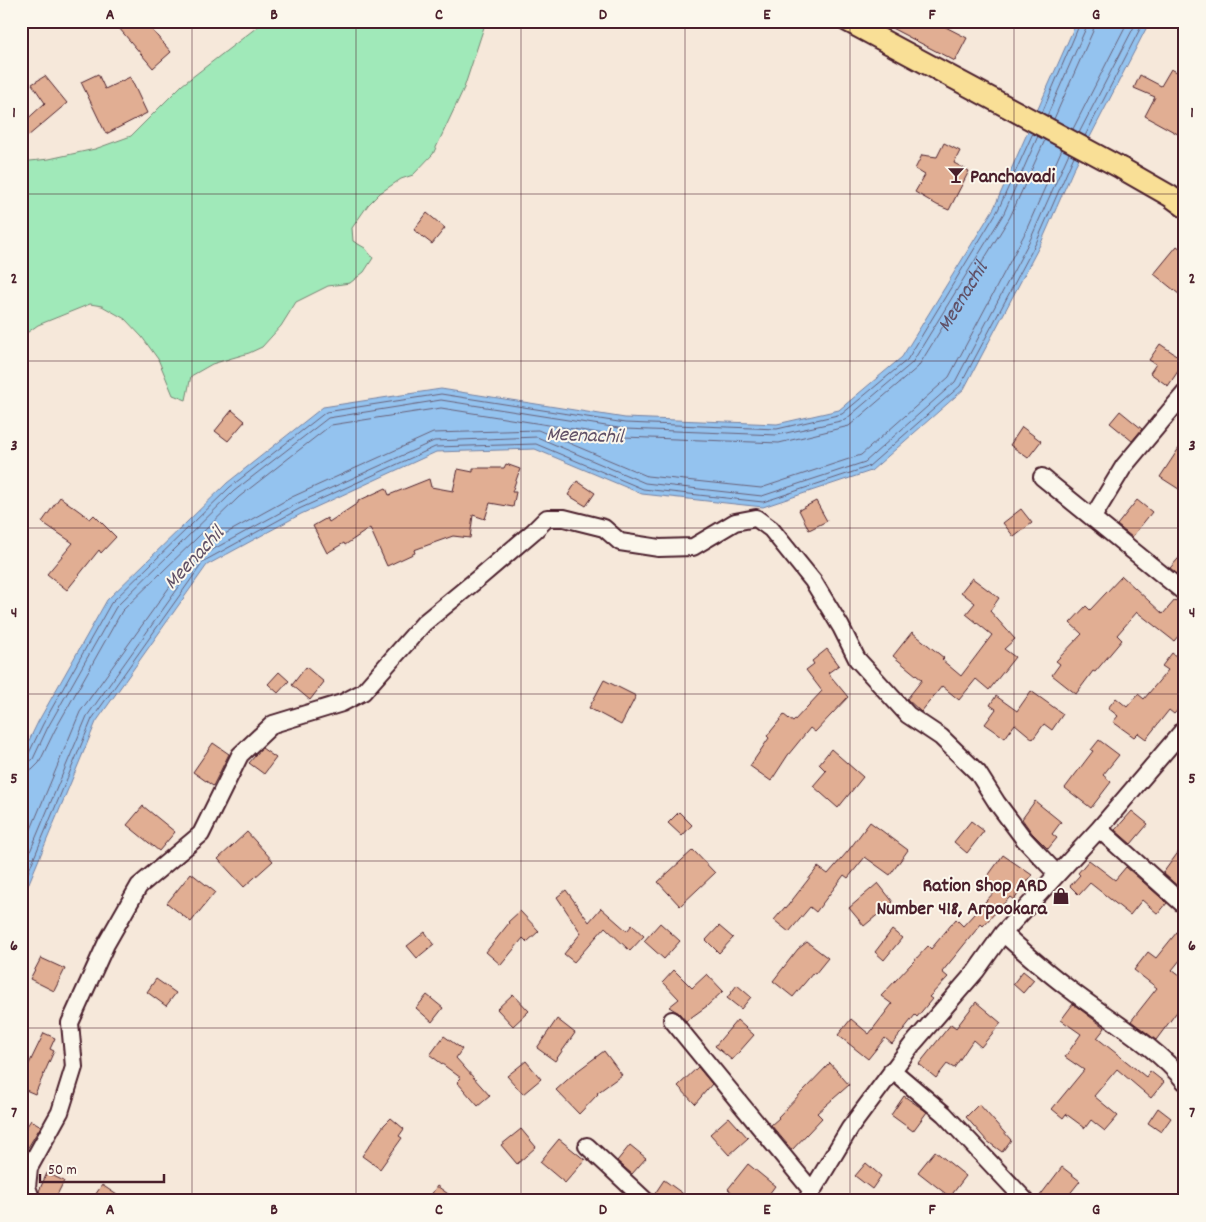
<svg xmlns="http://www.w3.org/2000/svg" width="1206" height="1222" viewBox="0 0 1206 1222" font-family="Dekko,sans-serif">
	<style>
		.green { fill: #a0e9b9; stroke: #758472 }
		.water { fill: #94c3ef; stroke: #7681a1 }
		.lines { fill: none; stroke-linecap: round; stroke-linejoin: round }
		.shore { stroke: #686179; stroke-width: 1 }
		.building { fill: #e1ae93; stroke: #4a1f2b }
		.minor-casing { stroke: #4a1f2b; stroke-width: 20 }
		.major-casing { stroke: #4a1f2b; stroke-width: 24 }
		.minor { stroke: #fbf7ec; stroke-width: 16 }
		.major { stroke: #f9df96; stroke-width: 20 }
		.grid { fill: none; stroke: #4a1f2b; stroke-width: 1; stroke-opacity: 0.55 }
		.labels { text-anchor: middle; stroke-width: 4; stroke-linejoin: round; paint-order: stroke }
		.poi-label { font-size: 20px; font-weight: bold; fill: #4a1f2b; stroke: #fbf7ec; text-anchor: start }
		.water-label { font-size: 21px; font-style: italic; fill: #605066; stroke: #fbf7ec }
		.neatline { fill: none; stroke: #4a1f2b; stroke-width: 2 }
		.grid-label { font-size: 16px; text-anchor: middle; font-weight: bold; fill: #4a1f2b }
	</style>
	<rect width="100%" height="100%" fill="#f6e8da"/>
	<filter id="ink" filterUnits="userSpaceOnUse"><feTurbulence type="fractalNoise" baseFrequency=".02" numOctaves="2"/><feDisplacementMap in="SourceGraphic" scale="10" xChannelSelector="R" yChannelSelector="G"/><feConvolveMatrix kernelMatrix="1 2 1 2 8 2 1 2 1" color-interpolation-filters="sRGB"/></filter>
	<g filter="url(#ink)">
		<path class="green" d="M265 21H293L305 27 313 21H483L485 24 464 88 433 154 413 175 401 179 380 193 368 205 352 228 353 241 365 248 373 258 364 272 350 283 328 286 296 302 281 326 262 347 249 353 212 364 191 376 186 400 173 395 158 359 142 337 125 319 102 306 90 304 38 325 21 337V162L49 159 95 149 131 136 182 85Z"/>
		<path class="water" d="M1077 21H1150L1073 170 1041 243 964 389 871 471 763 507 642 494 535 449 436 452 301 514 207 565 96 722 21 902V757L38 722 107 600 227 483 323 407 441 389 625 418 777 424 839 410 902 357 994 208Z"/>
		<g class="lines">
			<g class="shore">
				<path d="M1042 113 1081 21"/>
				<path d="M1047 116 1086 28 1087 21"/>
				<path d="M1054 119 1093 31 1095 21"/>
				<path d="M1073 129 1128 21"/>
				<path d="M1079 133 1137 21"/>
				<path d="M1085 136 1144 21"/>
				<path d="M21 758 28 755 43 724 111 603 230 487 326 412 441 394 625 423 777 429 842 414 907 360 998 210 1033 133"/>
				<path d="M21 764 28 763 33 759 48 727 116 607 234 491 328 418 441 400 625 429 777 435 845 420 912 363 1004 213 1038 136"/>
				<path id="s1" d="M21 772 32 770 39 763 55 730 122 611 239 497 331 425 441 408 624 437 779 443 849 426 918 367 1010 217 1045 140"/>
				<path d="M21 853 80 712 196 550 292 497 433 433 538 430 647 476 761 488 861 455 949 377 1024 235 1062 149"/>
				<path d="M21 873 87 716 201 556 296 504 434 441 537 437 645 483 762 496 865 462 955 382 1031 238 1069 153"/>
				<path d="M21 889 92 719 204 561 299 509 435 447 536 444 643 489 763 502 868 467 960 386 1037 241 1074 156"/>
			</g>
		</g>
		<path class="building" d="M113 21H144L171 52 153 68Z
			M878 21H934L967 38 955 61Z
			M1171 69 1185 76V138L1145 116 1155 97 1134 88 1140 75 1161 86Z
			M98 74 105 89 130 77 147 113 106 134 81 82Z
			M45 76 67 103 21 142V125L45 103 32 84Z
			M944 143 960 151 954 163 969 171 949 210 937 205 915 192 925 175 915 169 922 155 937 157Z
			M427 213 445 228 432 244 414 230Z
			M1177 246 1185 252V299L1154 274Z
			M1160 344 1185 361 1168 386 1150 373 1156 364 1149 360Z
			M232 410 245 421 228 441 215 431Z
			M1120 411 1142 429 1132 441 1110 423Z
			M1022 427 1041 441 1028 458 1010 445Z
			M1185 439V493L1160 477Z
			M506 464 520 469 512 492H516L513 507 490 503 485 519 473 515 470 538 453 536 414 550 415 553 387 566 370 528 345 545 344 543 327 553 313 526 327 518 329 522 358 503V501L386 488 389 495 429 479 431 487 453 491 458 469 473 472V468H504Z
			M577 481 595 493 586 506 568 495Z
			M60 497 90 519 94 515 116 537 101 553 99 550 67 590 47 574 73 543 42 522Z
			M1137 500 1152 512 1132 537 1117 525Z
			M816 501 827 521 809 530 799 510Z
			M1021 509 1032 523 1014 537 1003 523Z
			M1185 551V580L1170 568Z
			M1122 576 1163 614 1175 600 1185 608V628L1174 641 1137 612 1117 635 1122 640 1095 672 1093 671 1076 694 1052 675 1060 664 1056 661 1082 634 1070 623 1086 606 1090 610Z
			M972 578 999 598 990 611 1015 639 1004 649 1015 657 989 690 976 679 959 700 942 686 921 712 907 699 922 680 893 656 912 632 944 658 942 660 961 676 992 635 966 614 975 603 961 592Z
			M827 649 839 665 828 673 848 697 815 732 810 728 788 755 771 781 750 766 769 738 767 736 784 715 793 722 822 691 806 670 814 664 812 661Z
			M1172 653 1185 663V702L1174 714 1169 710 1146 739 1138 733 1134 737 1113 722 1118 716 1108 708 1116 698 1127 707 1138 694 1144 699 1168 670 1162 666Z
			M306 667 324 682 310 700 292 685Z
			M279 672 289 681 278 693 268 684Z
			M604 680 636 696 621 725 589 708Z
			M1031 691 1063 714 1052 730 1044 724 1033 739 1015 724 1005 738 985 724 996 709 990 705 996 696 1017 711Z
			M1099 740 1119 755 1103 775 1111 782 1091 808 1065 788 1093 751 1091 750Z
			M213 743 229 754 213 786 193 772Z
			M262 748 276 758 264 774 249 763Z
			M831 749 863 777 838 808 813 786 826 771 819 764Z
			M1035 801 1061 822 1052 834 1057 838 1048 849 1032 833 1022 819Z
			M143 806 175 832 159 851 127 825Z
			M1132 811 1148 824 1131 844 1115 830Z
			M679 812 692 825 682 836 668 823Z
			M971 821 984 831 967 853 954 842Z
			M870 822 908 850 890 875 865 857 848 878 844 875 816 912 810 907 789 932 774 920 785 907 786 908 818 867 828 874 848 851Z
			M247 832 273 861 244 887 218 859Z
			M1185 843V884L1181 889 1163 873Z
			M693 850 715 873 680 906 658 882Z
			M1003 855 1032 875 1014 900 1010 897 983 926 981 924 942 972 948 977 929 997 932 999 917 1017 915 1015 892 1044 885 1038 868 1059 838 1035 851 1019 869 1034 892 1004 881 996 928 946 931 949 956 919 963 926 997 889 985 880Z
			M1089 860 1115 880 1126 867 1167 903 1158 914 1142 900 1130 915 1090 883 1079 895 1070 886 1080 875 1078 873Z
			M191 873 215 892 191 922 167 903Z
			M878 883 893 902 864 926 849 908Z
			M566 890 589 922 601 908 627 931 632 925 644 936 630 951 605 927 574 962 564 954 581 933 557 897Z
			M520 911 539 931 527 942 523 938 501 965 486 952 509 923 508 922Z
			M1185 922V954L1172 970 1185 980V1001L1156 1040 1131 1021 1157 988 1134 970 1148 952 1156 958Z
			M660 923 680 941 664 959 644 941Z
			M719 926 733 938 719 953 706 940Z
			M892 930 902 938 884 960 875 952Z
			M425 932 434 944 417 958 407 946Z
			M807 942 828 958 815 974 813 973 793 997 773 981 798 949Z
			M41 958 65 969 54 991 30 979Z
			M674 970 692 988 707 974 723 991 707 1006 686 1021 679 1013 669 1007 679 999 663 982Z
			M1023 971 1034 980 1023 993 1013 984Z
			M156 979 176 993 166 1006 147 992Z
			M737 985 751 997 741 1009 727 998Z
			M513 994 529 1011 513 1026 497 1009Z
			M427 995 443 1008 432 1022 416 1008Z
			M976 1002 1001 1023 981 1047 973 1040 954 1068 947 1064 936 1078 919 1064 951 1024 956 1028Z
			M1073 1004 1105 1028 1097 1038 1146 1077 1150 1071 1164 1082 1151 1098 1117 1069 1094 1096 1118 1116 1105 1131 1091 1120 1085 1128 1066 1114 1063 1118 1052 1109 1084 1070 1065 1057 1081 1034 1061 1020Z
			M557 1019 575 1033 555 1061 537 1048Z
			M737 1020 754 1035 732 1060 715 1046Z
			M44 1033 55 1038 50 1049 54 1051 35 1094 21 1088V1063L28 1066Z
			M444 1036 462 1049 456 1058 490 1096 478 1106 457 1082 461 1078 430 1055Z
			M604 1051 622 1075 597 1093 598 1094 579 1114 556 1090 576 1072Z
			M526 1061 541 1079 523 1094 507 1076Z
			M830 1063 849 1085 817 1113 822 1118 792 1150 771 1125 779 1118 778 1117Z
			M698 1067 712 1084 695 1104 678 1086Z
			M904 1096 927 1112 913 1131 891 1115Z
			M979 1104 1011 1140 1002 1152 987 1141 966 1117Z
			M1158 1108 1171 1118 1161 1132 1148 1123Z
			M729 1117 748 1138 729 1155 710 1134Z
			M391 1118 404 1129 399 1136 402 1138 380 1169 362 1156 384 1125Z
			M31 1120 41 1126 21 1159V1135Z
			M521 1129 536 1147 517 1164 501 1145Z
			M559 1139 585 1160 565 1183 540 1162Z
			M630 1145 646 1158 632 1174 617 1161Z
			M935 1151 966 1176 950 1197 918 1172Z
			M866 1163 881 1176 872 1189 855 1176Z
			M748 1164 775 1186 764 1201H742L728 1189Z
			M1062 1167 1080 1181 1064 1201H1036Z
			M47 1173 64 1181 54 1201 40 1194 39 1191Z
			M664 1180 693 1201H656L654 1195Z
			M102 1185 126 1201H91Z
			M437 1186 458 1201H427Z"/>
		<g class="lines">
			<g class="minor-casing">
				<path id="minor" d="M1042 477 1185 593
					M1093 517 1124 466 1185 393
					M1099 829 1185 906
					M1003 933C1024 952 1045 971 1068 988 1106 1018 1154 1044 1185 1082
					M672 1020 812 1191
					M892 1070 944 1114 1026 1201
					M587 1146 646 1201
					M32 1201 27 1187 29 1168 60 1112 74 1067 70 1023 106 944 139 886 201 834 240 755 273 724 342 703 363 692 424 623 480 577 534 531 547 518H564L604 528 620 542 659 548 693 547 735 522 756 518 771 529 813 581 841 627 857 659 908 715 941 737 978 773 997 803 1024 839 1057 874
					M806 1201 850 1128 911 1046 976 971 1003 933 1099 829 1185 728"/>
			</g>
			<g class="major-casing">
				<path id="major" d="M847 21 1121 168 1170 196 1185 207"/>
			</g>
			<use href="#minor" class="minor"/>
			<use href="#major" class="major"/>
		</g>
	</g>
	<path class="grid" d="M192 21V1201M356 21V1201M521 21V1201M685 21V1201M850 21V1201M1014 21V1201M21 194H1185M21 361H1185M21 528H1185M21 694H1185M21 861H1185M21 1028H1185"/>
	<defs>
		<g id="bar-bare" transform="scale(1.35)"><path d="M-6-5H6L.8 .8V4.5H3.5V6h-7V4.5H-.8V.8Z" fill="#4a1f2b" stroke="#fbf7ec" stroke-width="2.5" paint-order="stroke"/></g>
		<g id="shop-bare" transform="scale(1.35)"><path d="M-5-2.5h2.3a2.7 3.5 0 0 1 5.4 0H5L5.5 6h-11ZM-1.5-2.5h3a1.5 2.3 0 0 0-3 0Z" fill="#4a1f2b" stroke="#fbf7ec" stroke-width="2.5" paint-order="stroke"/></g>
	</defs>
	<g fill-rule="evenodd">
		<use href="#bar-bare" x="956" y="175"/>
		<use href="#shop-bare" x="1061" y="896"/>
	</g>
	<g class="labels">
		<g class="poi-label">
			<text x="970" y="182">Panchavadi</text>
			<text x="1047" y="891" text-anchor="end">Ration Shop ARD<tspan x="1047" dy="23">Number 418, Arpookara</tspan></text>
		</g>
		<g class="water-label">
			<text dy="7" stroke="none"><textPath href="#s1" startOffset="1172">Meenachil</textPath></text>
			<text transform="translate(585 434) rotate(2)" y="7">Meenachil</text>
			<text transform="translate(193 557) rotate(-47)" y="7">Meenachil</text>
		</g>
	</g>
	<rect width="1206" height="1222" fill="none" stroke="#fbf7ec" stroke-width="55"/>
	<path d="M40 1174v8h124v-8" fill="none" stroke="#4a1f2b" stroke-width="2.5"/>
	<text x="48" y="1174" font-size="15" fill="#4a1f2b" stroke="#fbf7ec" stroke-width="4" paint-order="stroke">50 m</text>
	<rect x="28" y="28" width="1150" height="1166" class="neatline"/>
	<g class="grid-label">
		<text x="110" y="19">A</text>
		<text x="274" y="19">B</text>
		<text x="439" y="19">C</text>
		<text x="603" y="19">D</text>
		<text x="767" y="19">E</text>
		<text x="932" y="19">F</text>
		<text x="1096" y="19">G</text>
		<text x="14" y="117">1</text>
		<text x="1192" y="117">1</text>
		<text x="14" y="283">2</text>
		<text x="1192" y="283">2</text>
		<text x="14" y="450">3</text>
		<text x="1192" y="450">3</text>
		<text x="14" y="617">4</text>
		<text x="1192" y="617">4</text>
		<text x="14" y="783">5</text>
		<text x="1192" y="783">5</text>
		<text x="14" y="950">6</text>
		<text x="1192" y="950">6</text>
		<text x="14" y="1117">7</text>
		<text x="1192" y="1117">7</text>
		<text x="110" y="1214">A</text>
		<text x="274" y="1214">B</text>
		<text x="439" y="1214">C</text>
		<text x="603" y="1214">D</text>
		<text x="767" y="1214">E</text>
		<text x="932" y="1214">F</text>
		<text x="1096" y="1214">G</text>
	</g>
</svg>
